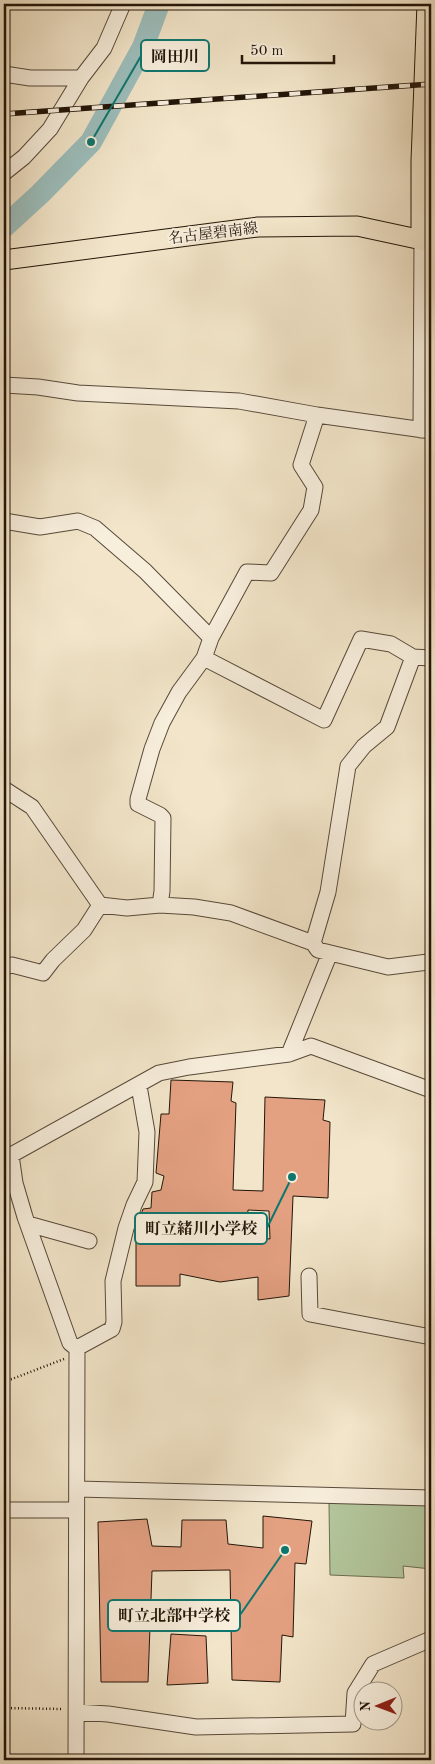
<svg xmlns="http://www.w3.org/2000/svg" width="435" height="1764" viewBox="0 0 435 1764" font-family="'Old Standard TT','Noto Serif JP',serif">
	<style>
		.green { fill: #b3c69c; stroke: #6b6e52 }
		.lines { fill: none; stroke-linecap: round; stroke-linejoin: round }
		.river { stroke: #9cbebc; stroke-width: 22 }
		.building { fill: #e4a182; stroke: #231509; fill-rule: evenodd }
		.minor-casing { stroke: #574939; stroke-width: 17 }
		.major-casing { stroke: #231509; stroke-width: 21 }
		.highway-casing { stroke: #231509; stroke-width: 23 }
		.path { stroke: #231509; stroke-width: 2.5; stroke-dasharray: 1 2.5; stroke-linecap: butt }
		.minor { stroke: #f7eedc; stroke-width: 15 }
		.major { stroke: #f2e5c9; stroke-width: 19 }
		.highway { stroke: #f2e5c9; stroke-width: 21 }
		.rail-casing { stroke: #231509; stroke-width: 5.5 }
		.rail { stroke: #f7eedc; stroke-width: 4; stroke-dasharray: 11; stroke-linecap: butt }
		.labels { text-anchor: middle; stroke-width: 4; stroke-linejoin: round; paint-order: stroke }
		.street-label { font-size: 15px; fill: #231509; stroke: #f7eedc }
		.leader { fill: none; stroke: #0f766e; stroke-width: 2 }
		.callout-dot { fill: #0f766e; stroke: #f7eedc; stroke-width: 2 }
		.callout { fill: #f7eedc; stroke: #0f766e; stroke-width: 2 }
		.callout-label { font-size: 16px; text-anchor: middle; font-weight: bold; fill: #231509 }
	</style>
	<rect width="100%" height="100%" fill="#f2e5c9"/>
	<filter id="stains"><feTurbulence type="fractalNoise" baseFrequency=".004" numOctaves="4"/><feColorMatrix values="0 0 0 0 .2 0 0 0 0 .09 0 0 0 0 .02 0 0 0 .5 -.17"/></filter>
	<radialGradient id="worn" r=".72"><stop offset=".6" stop-color="#630" stop-opacity="0"/><stop offset="1" stop-color="#630" stop-opacity=".3"/></radialGradient>
	<path class="green" d="M329 1503H431V1569L403 1566 404 1578 330 1575Z"/>
	<g class="lines">
		<path class="river" d="M4 227 40 194 91 142 143 47 159 4"/>
	</g>
	<path class="building" d="M171 1080 233 1082 231 1101 236 1103 233 1190 263 1191 265 1097 325 1100 323 1120 330 1122 328 1198 293 1196 289 1296 258 1300V1277L220 1282 180 1274V1286H136V1227L143 1209 151 1208 152 1192 161 1190 164 1176 156 1173 161 1114H169ZM248 1210 269 1211 270 1239 246 1236Z
		M263 1516 312 1521 306 1564 295 1563 293 1637 282 1635 280 1682 232 1680 230 1570 152 1571 148 1682H101L98 1522 147 1519 152 1546 181 1547 182 1520H226L228 1544 263 1548Z
		M171 1634 206 1636 208 1683 167 1685Z"/>
	<g class="lines">
		<g class="minor-casing">
			<path id="minor" d="M4 74 30 78H81
				M4 173 24 157 50 129 81 78 104 48 123 4
				M4 385 38 387 78 393 239 401 317 415 431 431
				M421 430 422 240
				M4 521 40 527 78 521 95 528 145 571 211 638
				M204 658 324 720 361 639 391 644 413 657
				M4 789 32 807 100 905
				M100 905 127 908 160 905 194 907 231 913 313 943 318 950 388 967 428 962 431 964
				M160 905 162 891 163 818 160 815 138 804V799L152 749 162 723 179 692 204 658 211 638 247 572 271 573 311 510 315 487 301 465 317 415
				M313 943 328 892 348 766 364 746 387 727 413 657 431 658
				M4 967 12 965 43 973 53 960 84 930 100 905
				M289 1054 330 953
				M11 1155 15 1183 25 1217 70 1343 75 1347
				M4 1159 159 1073 189 1067 289 1054 311 1046 431 1090
				M28 1224 89 1241
				M309 1276 310 1314 431 1337
				M77 1489 431 1498
				M4 1510H76
				M76 1712 108 1714 196 1727 353 1724 355 1693 373 1664 431 1639
				M76 1760 77 1348 112 1329 114 1322 113 1281 126 1228 134 1205 145 1182 147 1132 139 1086"/>
		</g>
		<g class="major-casing">
			<path id="major" d="M4 260 258 227 357 226 422 240"/>
		</g>
		<g class="highway-casing">
			<path id="highway" d="M428 4 422 161V240L431 241"/>
		</g>
		<path class="path" d="M4 1381 12 1379 64 1359
			M4 1708 62 1709"/>
		<use href="#minor" class="minor"/>
		<use href="#major" class="major"/>
		<use href="#highway" class="highway"/>
		<g class="rail-casing">
			<path id="rail" d="M4 114 431 84"/>
		</g>
		<use href="#rail" class="rail"/>
	</g>
	<g class="labels">
		<g class="street-label">
			<text transform="translate(213 233) rotate(-7)" y="5">名古屋碧南線</text>
		</g>
	</g>
	<path class="leader" d="M91 142L141 56M292 1177L267 1228M285 1550L240 1615"/>
	<g class="callout-dot">
		<circle cx="91" cy="142" r="5"/>
		<circle cx="292" cy="1177" r="5"/>
		<circle cx="285" cy="1550" r="5"/>
	</g>
	<g class="callout">
		<rect x="141" y="40" width="68" height="31" rx="5"/>
		<rect x="135" y="1213" width="132" height="31" rx="5"/>
		<rect x="108" y="1600" width="132" height="31" rx="5"/>
	</g>
	<g class="callout-label">
		<text x="175" y="62">岡田川</text>
		<text x="201" y="1234">町立緒川小学校</text>
		<text x="174" y="1621">町立北部中学校</text>
	</g>
	<rect width="435" height="1764" fill="none" stroke="#f2e5c9" stroke-width="20"/>
	<rect x="5" y="5" width="425" height="1754" fill="none" stroke="#231509" stroke-width="2.5"/>
	<rect x="10" y="10" width="415" height="1744" fill="none" stroke="#231509"/>
	<g transform="translate(378 1706) rotate(269)"><circle r="24" fill="#f7eedc" stroke="#a29788"/>
	<path d="M0-4L9 19L0 12L-9 19Z" fill="#8f2418"/>
	<text y="-8" font-size="14" font-weight="bold" text-anchor="middle" fill="#231509">N</text>
	</g>
	<path d="M242 55v8h92v-8" fill="none" stroke="#231509" stroke-width="2.5"/>
	<text x="250" y="55" font-size="15" fill="#231509" stroke="#f7eedc" stroke-width="4" paint-order="stroke">50 m</text>
	<rect width="100%" height="100%" filter="url(#stains)"/>
	<rect width="100%" height="100%" fill="url(#worn)"/>
</svg>
